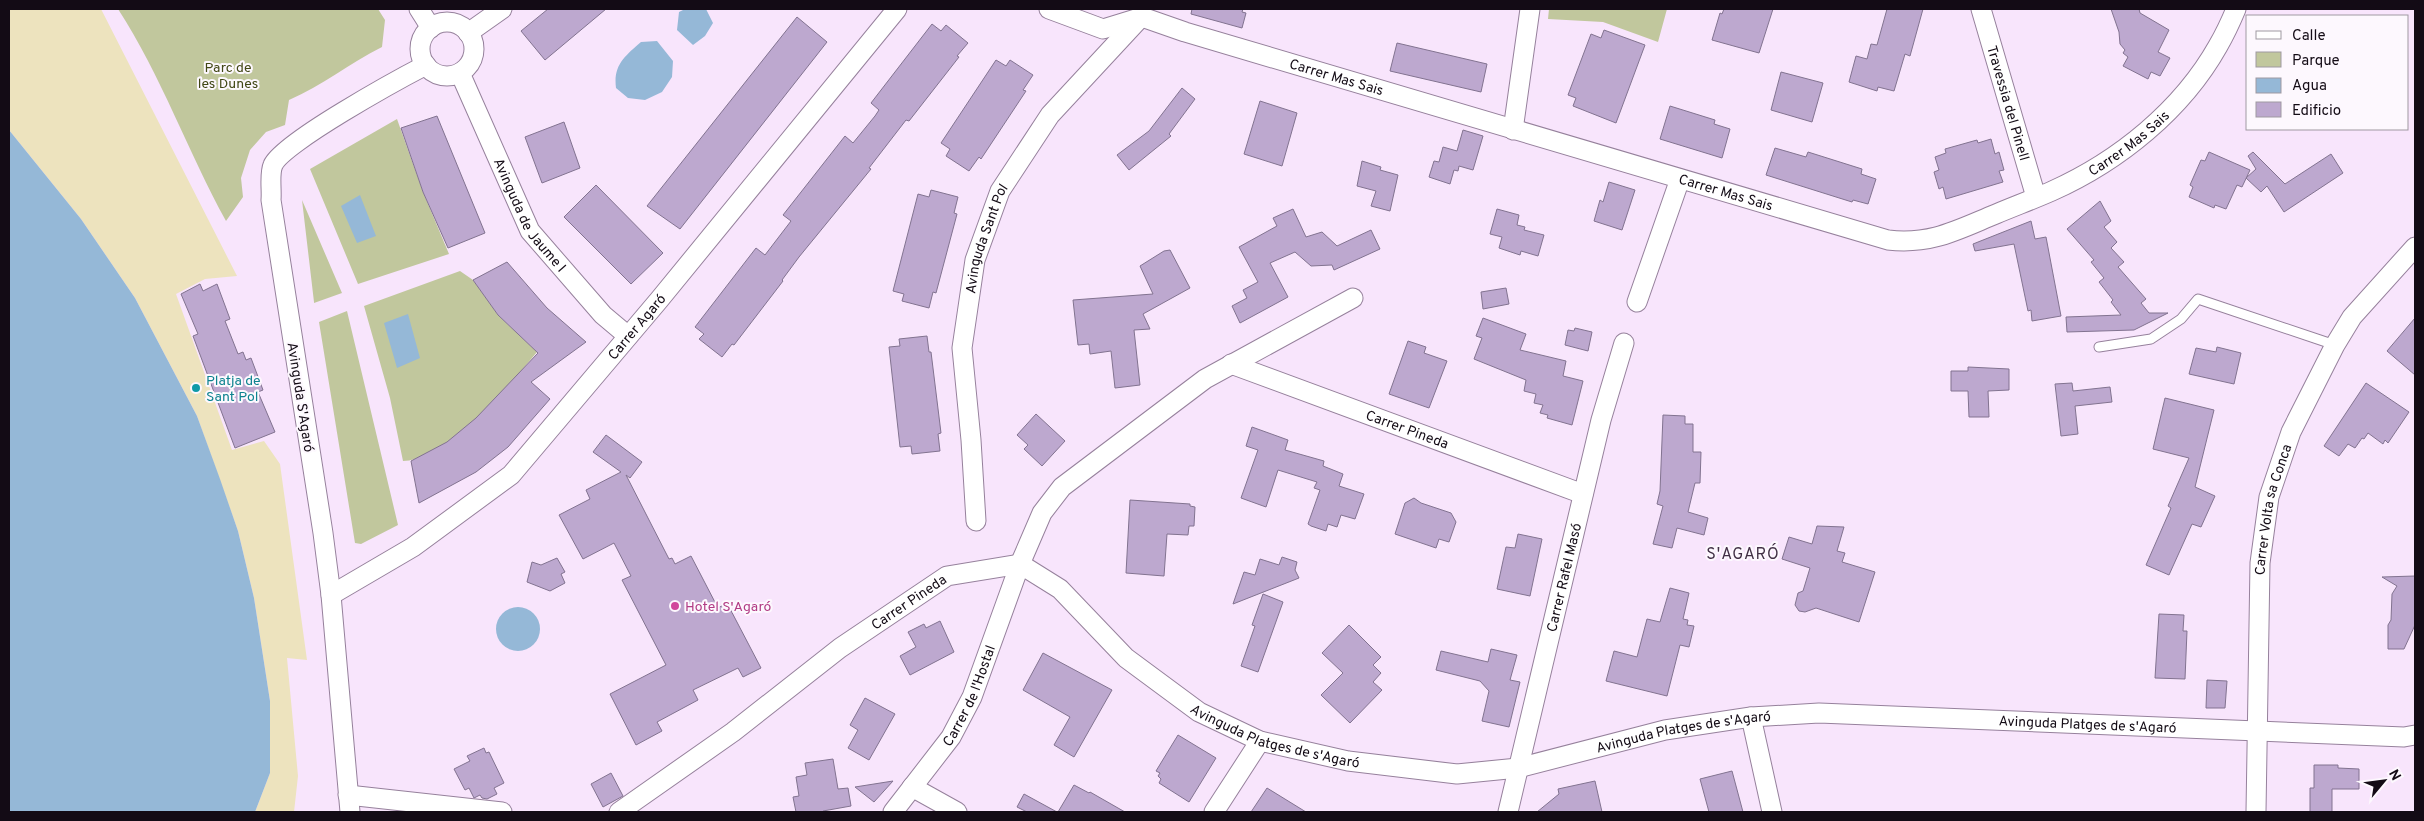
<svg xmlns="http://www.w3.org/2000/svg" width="2424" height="821" viewBox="0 0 2424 821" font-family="Overpass,sans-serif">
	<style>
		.green { fill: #c1c79d }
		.sand { fill: #ede3be }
		.water { fill: #95b8d7 }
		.building { fill: #bda8cf; stroke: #827390 }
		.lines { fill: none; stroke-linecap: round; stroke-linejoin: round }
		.service-casing { stroke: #96819c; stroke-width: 11 }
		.minor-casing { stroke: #96819c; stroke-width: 21 }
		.service { stroke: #fff; stroke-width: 9 }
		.minor { stroke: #fff; stroke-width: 19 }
		.culture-dot { fill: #0f9aa8; stroke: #fdf8fe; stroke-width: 2 }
		.hotel-dot { fill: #d1479c; stroke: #fdf8fe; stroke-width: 2 }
		.labels { text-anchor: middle; stroke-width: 4; stroke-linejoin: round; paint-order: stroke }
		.park-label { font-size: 14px; fill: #414715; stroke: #fdf8fe }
		.street-label { font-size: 14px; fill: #130b15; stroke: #fdf8fe }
		.culture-label { font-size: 14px; fill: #0d838f; stroke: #fdf8fe; text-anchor: start }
		.hotel-label { font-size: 14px; fill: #b23c85; stroke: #fdf8fe; text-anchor: start }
		.quarter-label { font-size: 16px; letter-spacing: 1px; fill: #423046; stroke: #fdf8fe }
	</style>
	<rect width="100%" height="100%" fill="#f8e5fc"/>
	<path class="green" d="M118 9H378L385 20 382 47C350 63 322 86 289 100L285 125 266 132 250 150 241 178 243 197 226 221C188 152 161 75 118 9Z
		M1549 9H1667L1658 42 1603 22 1548 19Z
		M397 119 423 192 449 254 358 284 310 169Z
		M302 200 342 293 314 303V302Z
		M460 271 473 280 498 315 537 352C510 385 447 459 403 461L390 398 364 306Z
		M347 311 398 525 361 544 355 543 319 322Z"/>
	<path class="sand" d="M9 9H101L237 276 205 279 176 294 232 450 264 441 280 464 307 660 287 658 298 776 294 812H255L270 773V701L254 598 238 531 197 416 135 298 81 219 9 130Z"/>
	<path class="water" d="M685 9H706L713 23 705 36 693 45 677 30 679 12Z
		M657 41 673 61 672 77 662 92 645 100 628 98 616 88C613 65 625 56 641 42Z
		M9 130 81 219 135 298 197 416 220 479 238 531 254 598 270 701V773L255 812H9Z
		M360 195 376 236 357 243 341 206Z
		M408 314 420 358 397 368 384 323Z
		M496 629a22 22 0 1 1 44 0a22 22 0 1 1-44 0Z"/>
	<path class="building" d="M548 9H606L545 60 521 31Z
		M1192 9H1243L1242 12 1246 13 1242 28 1191 14Z
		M1724 9H1773L1759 53 1712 40 1720 13 1722 14Z
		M1887 9H1923L1910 56 1905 54 1894 91 1878 87 1877 91 1849 82 1856 56 1867 59 1871 44 1877 45Z
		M2111 9H2139L2140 13 2169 30 2158 52 2170 58 2160 76 2151 72 2148 79 2123 66 2128 57 2123 53 2125 50 2120 44 2119 32Z
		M797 17 827 42 680 229 647 206Z
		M932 24 941 31 946 25 968 43 957 56 959 57 909 121 906 120 869 168 871 169 799 257 782 280 783 281 734 345 732 344 722 357 699 339 704 334 695 327 756 248 765 255 791 221 783 215 845 136 853 143 875 116 879 110 871 103Z
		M1604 30 1645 45 1616 123 1573 106 1576 98 1568 95 1591 34 1601 38Z
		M1397 43 1487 64 1481 92 1390 71Z
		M996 60 1006 66 1010 60 1033 75 1023 90 1026 91 981 159 979 157 969 171 946 156 950 149 941 143Z
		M1781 72 1823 83 1812 122 1771 110Z
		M1182 88 1195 99 1169 134 1171 136 1129 170 1117 155 1149 131Z
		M1260 101 1297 113 1282 166 1244 154Z
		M1670 106 1715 120 1714 124 1730 129 1722 158 1660 139Z
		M437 116 485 233 448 248 423 192 401 128Z
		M564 122 580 168 542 183 525 137Z
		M1463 130 1483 136 1473 170 1459 166 1458 171 1454 170 1450 184 1429 177 1434 161 1439 162 1443 147 1457 151Z
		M1991 139 1995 154 1999 152 2004 170 1999 171 2003 182 1946 199 1943 187 1939 189 1934 172 1939 170 1935 157 1946 153 1945 149 1977 140 1978 143Z
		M1775 148 1806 157 1808 152 1862 169 1861 174 1876 179 1868 204 1853 200 1852 202 1766 175Z
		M2209 152 2250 170 2242 187 2237 185 2226 209 2215 205 2214 208 2189 197 2193 187 2190 185 2201 160 2205 161Z
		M2253 152 2285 184 2331 154 2343 173 2284 212 2267 186 2261 192 2246 178 2256 169 2248 156Z
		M1362 161 1381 167 1380 170 1398 175 1390 211 1371 206 1376 191 1357 186Z
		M1609 182 1635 190 1622 230 1594 221 1600 200 1603 202Z
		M596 185 663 253 631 284 564 217Z
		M931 190 958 197 954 213 957 214 936 293 933 292 929 308 902 301 904 294 893 291 918 194 929 197Z
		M2100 201 2111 221 2104 227 2117 242 2111 248 2124 262 2118 267 2146 299 2141 303 2149 313H2168L2134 330 2067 332 2066 317 2121 315 2111 302 2113 300 2099 282 2104 278 2091 262 2094 260 2067 229Z
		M1293 209 1306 237 1322 232 1337 246 1371 230 1380 249 1334 270 1332 265 1311 266 1295 252 1270 263 1288 297 1240 323 1232 306 1247 298 1243 290 1258 282 1239 247 1277 226 1273 218Z
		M1497 209 1519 215 1517 225 1525 227 1524 230 1544 235 1538 256 1521 251 1520 255 1499 248 1502 237 1490 234Z
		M2031 221 2035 239 2046 237 2061 316 2032 321 2031 310 2028 311 2014 244 1975 251 1973 244Z
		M1170 250 1190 288 1143 314 1150 329 1134 330 1140 385 1115 388 1111 351 1090 354 1089 344 1078 345 1073 300 1153 294 1140 266 1164 251Z
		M507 262 547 308 586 342 531 382 550 399 508 447 476 472 419 503 411 461 447 442 476 418 538 353 498 315 473 280Z
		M200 284 203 291 217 284 230 319 225 321 238 354 243 352 246 360 251 358 263 390 258 392 275 432 235 448 193 336 198 334 181 294Z
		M1506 288 1509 304 1483 309 1481 292Z
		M1483 318 1526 334 1520 350 1566 361 1563 376 1583 381 1572 425 1547 418 1548 415 1540 413 1543 405 1534 403 1536 394 1524 391 1526 380 1474 359 1482 338 1476 336Z
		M2415 318V375L2387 351Z
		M1575 328 1592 332 1588 351 1565 345 1568 330 1574 331Z
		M927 336 929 352H931L941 433 938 434 940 451 912 454 911 446 900 447 889 347 900 346 899 339Z
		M1408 341 1426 347 1424 353 1447 361 1429 408 1389 394Z
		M2217 347 2241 353 2234 384 2189 374 2196 348 2216 352Z
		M1968 367 2009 369V390L1988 391 1989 417H1969L1968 391H1951V371H1968Z
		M2072 383 2073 391 2110 387 2112 402 2075 406 2078 434 2061 436 2055 384Z
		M2366 383 2409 412 2388 443 2385 440 2383 444 2368 433 2364 439 2362 438 2355 448 2348 444 2339 456 2324 446Z
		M2165 398 2214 410 2195 487 2215 496 2201 527 2192 524 2169 575 2146 565 2171 508 2168 506 2189 458 2153 449Z
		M1036 414 1065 441 1042 466 1024 449 1028 445 1017 435Z
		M1663 415 1685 416V424H1693V452H1701L1700 483H1695L1688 512 1708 518 1704 535 1677 528 1672 548 1653 544 1663 506 1657 504 1660 491Z
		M1252 427 1288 440 1285 450 1324 461 1323 466 1343 474 1339 486 1364 494 1355 519 1341 515 1337 527 1328 524 1326 531 1311 526 1308 524 1320 490 1314 488 1317 482 1278 470 1266 507 1241 498 1258 450 1246 446Z
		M606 435 642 462 630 478 626 475 669 559 672 558 675 564 691 556 718 608 727 603 761 668 743 677 738 668 693 690 698 700 657 722 662 731 636 745 610 694 666 665 622 580 631 576 614 543 583 559 559 515 590 499 586 490 621 472 593 452Z
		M1414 498 1421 503 1451 513 1456 522 1449 542 1439 539 1436 548 1395 534 1405 503Z
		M1130 500 1190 504V506L1195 507 1194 526H1189L1188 535 1167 534 1164 576 1126 573Z
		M1817 526 1844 527 1837 551 1845 553 1842 562 1875 572 1859 622 1816 608 1805 612 1799 611 1795 605 1798 593 1803 591 1810 568 1782 559 1789 537 1812 544Z
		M1518 534 1542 539 1530 596 1497 589 1506 547 1515 548Z
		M1282 557 1297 562 1295 570 1299 578 1233 604 1244 572 1255 575 1260 559 1279 565Z
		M557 558 565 572 561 574 565 583 550 591 527 582 532 562 541 565Z
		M2415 576V625L2404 649H2388V625L2391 620 2392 594 2397 586 2382 577Z
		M1670 588 1689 593 1683 619 1688 620 1687 625 1694 626 1689 647 1680 645 1667 696 1606 681 1614 651 1637 657 1647 619 1660 622Z
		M1263 594 1283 602 1258 672 1241 666 1255 626 1252 625Z
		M2159 614 2184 615 2183 631H2187L2185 679 2155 678Z
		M940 621 954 652 910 675 900 656 916 647 908 632 924 624 926 628Z
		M1349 625 1381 657 1373 665 1381 673 1373 682 1382 690 1350 723 1321 695 1343 673 1322 653Z
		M1491 649 1517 655 1510 680 1520 682 1509 727 1482 721 1489 691 1480 681 1436 670 1441 651 1488 662Z
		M1043 653 1112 690 1074 757 1054 745 1070 717 1023 690Z
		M2207 680 2227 681 2225 708H2206Z
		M865 698 895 714 869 760 848 748 858 730 850 725Z
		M1178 735 1216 758 1189 802 1159 783 1161 779 1158 776 1160 773 1156 771Z
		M484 748 486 753 489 752 504 783 494 788 497 794 487 799 482 798 480 795 474 798 469 788 465 790 454 769 470 761 467 756Z
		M833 759 838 789 848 788 851 806 823 811V812H796L793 797 799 796 796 777 807 775 805 763Z
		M2314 765H2338V768L2359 769V789H2332V812H2310V788H2314Z
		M1732 771 1743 812H1709L1700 779Z
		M611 773 623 796 603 807 591 784Z
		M893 781 874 802 855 787Z
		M1595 781 1602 812H1537L1559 794 1558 789Z
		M1074 785 1089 793 1090 792 1125 812H1058Z
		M1267 788 1306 812H1251Z
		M1024 794 1057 812H1027L1017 807Z"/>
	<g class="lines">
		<g class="service-casing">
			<path id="service" d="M2099 347 2151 339 2181 319 2198 299 2335 345"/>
		</g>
		<g class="minor-casing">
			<g id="minor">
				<path d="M419 9 431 28"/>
				<path id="s1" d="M1049 9 1103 29 1142 17 1185 32 1888 240C1931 245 1957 230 1996 214 2015 206 2034 199 2052 191 2119 161 2182 110 2218 46 2225 34 2231 21 2236 9"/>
				<path id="s2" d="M1981 9 2036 197"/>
				<circle cx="447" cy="49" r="27"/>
				<path d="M468 33 502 9"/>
				<path id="s3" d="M460 73 530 231 603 315 628 336"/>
				<path d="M1513 130 1530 9"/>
				<path d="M1637 302 1680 179"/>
				<path id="s4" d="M1231 364 1583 494"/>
				<path id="s5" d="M976 521 971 440 962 348 975 260 1000 191 1050 115 1140 18"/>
				<path id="s6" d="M1020 564 1060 589 1126 658 1199 712 1260 741 1348 761 1457 774 1518 768 1665 730 1751 717 1819 713 2404 737 2415 735"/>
				<path id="s7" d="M331 595 413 547 511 475 659 300 897 9"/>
				<path d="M1751 717 1772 812"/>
				<path d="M912 787 957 812"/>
				<path d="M348 795 502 812"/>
				<path d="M350 812 331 595 323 533 271 200C272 190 269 174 273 165 282 143 399 79 426 65"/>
				<path id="s8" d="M619 812 733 732 840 648 947 576 1020 564"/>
				<path id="s9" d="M893 812 951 737 972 697 1020 564 1042 513 1062 487 1205 379 1353 298"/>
				<path d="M1214 812 1260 741"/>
				<path id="s10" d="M1508 812 1601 420 1624 343"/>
				<path id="s11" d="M2256 812 2260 563 2269 497 2291 432 2335 345 2352 317 2415 247"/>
			</g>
		</g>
		<use href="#service" class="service"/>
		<use href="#minor" class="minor"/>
	</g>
	<circle class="culture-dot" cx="196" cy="388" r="5"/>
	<circle class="hotel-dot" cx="675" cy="606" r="5"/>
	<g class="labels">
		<g class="park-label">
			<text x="228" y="72">Parc de<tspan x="228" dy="16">les Dunes</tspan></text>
		</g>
		<g class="street-label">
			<text dy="5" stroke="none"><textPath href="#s1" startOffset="302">Carrer Mas Sais</textPath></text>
			<text dy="5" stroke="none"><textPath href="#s2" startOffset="98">Travessia del Pinell</textPath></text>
			<text dy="5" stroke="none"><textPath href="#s1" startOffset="1141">Carrer Mas Sais</textPath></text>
			<text dy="5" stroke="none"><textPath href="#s1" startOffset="708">Carrer Mas Sais</textPath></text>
			<text dy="5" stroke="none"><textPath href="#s3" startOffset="159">Avinguda de Jaume I</textPath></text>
			<text dy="5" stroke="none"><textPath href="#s5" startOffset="286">Avinguda Sant Pol</textPath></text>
			<text dy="5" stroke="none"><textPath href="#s7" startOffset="411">Carrer Agaró</textPath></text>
			<text transform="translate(301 397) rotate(81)" y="5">Avinguda S'Agaró</text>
			<text dy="5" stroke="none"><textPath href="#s4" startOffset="188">Carrer Pineda</textPath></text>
			<text dy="5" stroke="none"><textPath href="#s11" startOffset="304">Carrer Volta sa Conca</textPath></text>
			<text dy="5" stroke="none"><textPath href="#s10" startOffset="241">Carrer Rafel Masó</textPath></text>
			<text dy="5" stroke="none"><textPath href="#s8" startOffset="358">Carrer Pineda</textPath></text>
			<text dy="5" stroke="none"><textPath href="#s9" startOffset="140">Carrer de l'Hostal</textPath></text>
			<text dy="5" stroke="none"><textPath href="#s6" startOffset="1138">Avinguda Platges de s'Agaró</textPath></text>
			<text dy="5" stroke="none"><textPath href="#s6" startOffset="732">Avinguda Platges de s'Agaró</textPath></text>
			<text dy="5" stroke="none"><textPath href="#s6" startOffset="314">Avinguda Platges de s'Agaró</textPath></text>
		</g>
		<g class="culture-label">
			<text x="206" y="385">Platja de<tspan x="206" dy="16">Sant Pol</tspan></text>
		</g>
		<g class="hotel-label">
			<text x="685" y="611">Hotel S'Agaró</text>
		</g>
		<g class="quarter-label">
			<text x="1743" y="559">S'AGARÓ</text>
		</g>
	</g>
	<rect width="2424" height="821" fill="none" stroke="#130b15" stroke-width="20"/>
	<rect x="2246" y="15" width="162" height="115" fill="#fdf8fe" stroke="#9f99a1"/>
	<rect x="2256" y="31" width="25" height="8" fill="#ffffff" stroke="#9f99a1"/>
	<text x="2292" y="40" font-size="15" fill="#130b15">Calle</text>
	<rect x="2256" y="52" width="25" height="15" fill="#c1c79d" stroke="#9f99a1"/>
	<text x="2292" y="65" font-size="15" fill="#130b15">Parque</text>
	<rect x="2256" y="78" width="25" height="15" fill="#95b8d7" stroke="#9f99a1"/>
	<text x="2292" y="90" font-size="15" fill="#130b15">Agua</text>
	<rect x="2256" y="102" width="25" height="15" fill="#bda8cf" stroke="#9f99a1"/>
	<text x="2292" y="115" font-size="15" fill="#130b15">Edificio</text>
	<g transform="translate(2384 781) rotate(61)" stroke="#fdf8fe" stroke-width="4" paint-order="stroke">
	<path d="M0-4L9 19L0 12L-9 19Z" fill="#130b15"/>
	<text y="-8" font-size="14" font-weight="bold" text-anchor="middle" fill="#130b15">N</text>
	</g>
</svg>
